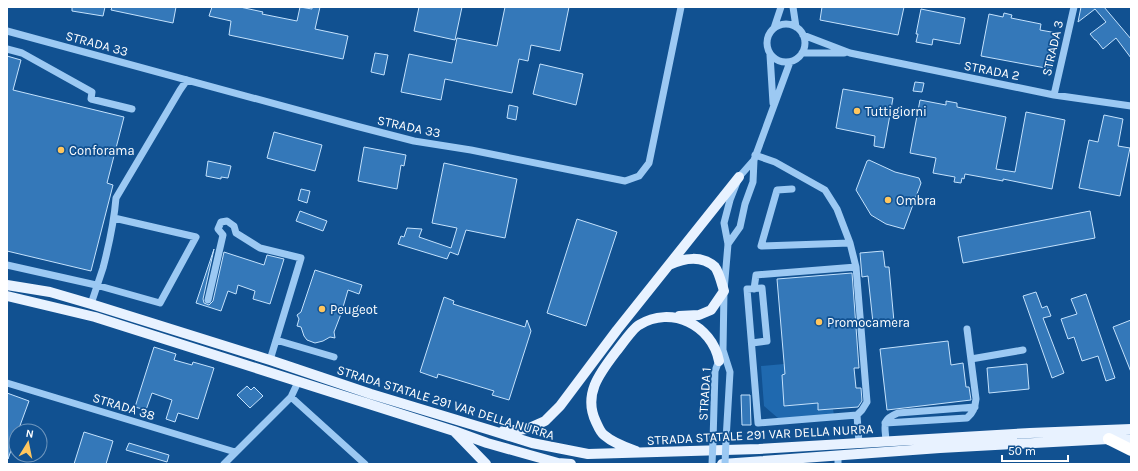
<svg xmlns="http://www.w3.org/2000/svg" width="1138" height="471" viewBox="0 0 1138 471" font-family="Karla,sans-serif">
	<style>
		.green { fill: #1f69af }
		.building { fill: #3478b9; stroke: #c4e2fd }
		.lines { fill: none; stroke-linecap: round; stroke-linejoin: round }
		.minor { stroke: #9cc9f3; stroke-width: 7 }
		.major { stroke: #e8f2ff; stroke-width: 10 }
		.highway { stroke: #fff; stroke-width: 12 }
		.minor-bridge { stroke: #9cc9f3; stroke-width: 7 }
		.poi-dot { fill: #ffc65e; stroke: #115191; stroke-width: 1.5 }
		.labels { text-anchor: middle; stroke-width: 3.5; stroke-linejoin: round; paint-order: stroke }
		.street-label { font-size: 13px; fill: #fff; stroke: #115191 }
		.poi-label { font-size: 13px; fill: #fff; stroke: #115191; text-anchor: start }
	</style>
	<rect width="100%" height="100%" fill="#115191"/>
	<path class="green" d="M784 364 785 374 782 375 784 406 818 403V410L833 409 834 415 779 419 764 406 761 366Z"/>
	<path class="building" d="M72 7H105L103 16 72 11Z
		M112 7H176L173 23 111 10Z
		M212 7H240L263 12 262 14 297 21 300 7 312 9V7H320L315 29 348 36 343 59 229 35 231 21 209 16Z
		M419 7H462L455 40 414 31Z
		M505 7H569L560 51 531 45 528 61 519 59 512 93 445 79 441 100 401 92 409 54 452 63 457 38 497 46Z
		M822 7H904L898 35 820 20Z
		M1081 7H1104L1131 39V58L1116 38 1103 49 1096 40H1095L1090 34 1106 22 1095 9 1078 22Z
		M921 9 965 18 960 44 933 39 932 45 916 42 918 34H916Z
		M1004 13 1012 15 1011 18 1041 24 1040 30 1057 33 1051 69 981 56 989 14 1003 17Z
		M375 53 388 55 384 75 371 72Z
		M7 56 21 60 13 90 124 117 107 183 113 185 91 271 7 251Z
		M540 64 583 74 576 105 533 94Z
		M915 82 924 83 922 92 913 91Z
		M843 89 893 98 884 148 874 146 875 136 836 128Z
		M920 100 946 105V101L957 103V107L1006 117 996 169 1015 172 1026 112 1065 120 1052 189 1003 179V181L965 174 964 179 962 178 961 183 954 182 955 177 933 173 936 158 910 153Z
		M509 105 518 107 516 120 507 118Z
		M1104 115 1123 119 1118 146 1130 148 1120 196 1079 188 1089 140 1098 142Z
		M274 132 322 145 315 171 267 158Z
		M364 147 406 155 404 166 401 165 397 189 358 181Z
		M869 160 895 172 919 178 921 183 904 229 886 224 871 215 856 190 867 161Z
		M208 161 231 166 228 178 221 177V179L206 176Z
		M444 163 517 179 505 238 466 230 458 255 450 252 447 259 398 244 401 236 404 237 407 228 422 229 419 237 451 248 457 228 432 223Z
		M301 189 310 191 307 203 298 200Z
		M300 211 327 221 323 231 296 221Z
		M1090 211 1095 238 963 263 958 237Z
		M577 219 617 232 586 326 547 313Z
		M214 249 203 299 204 303 209 305 213 301 224 252 264 265 267 255 284 259 270 304 253 299 255 291 238 285 236 294 228 291 221 311 196 303Z
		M883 251 885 267H889L894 322 873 323 868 276 862 277 860 253Z
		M315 270 362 285 359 294 348 290 341 314 334 332 335 338 330 337 323 341 315 343 307 340 304 336 301 327 297 326 299 319 297 315 301 312Z
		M852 273 859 368H854L856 388H861L862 401 858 407 818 410V403L784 406 782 375 785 374 777 279Z
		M1036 292 1042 308 1047 306 1051 316 1043 318 1064 373 1052 378 1023 296Z
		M1086 294 1115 378 1106 381 1098 356 1082 361 1074 337 1068 339 1061 319 1077 314 1071 299Z
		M444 297 454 301 453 304 525 327 527 320 531 331 509 400 492 395 494 391 438 374 437 378 420 372Z
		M1131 320V372L1113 327Z
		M948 341 951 365 963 363 966 387H969L971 400 887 410 880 349Z
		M154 347 176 354 174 360 192 365 193 362 214 368 198 419 178 413 175 422 166 419 172 400 152 393 146 410 135 407Z
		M1027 364 1029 389 989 393 987 368Z
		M247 386 251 390 254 387 263 396 250 408 237 395Z
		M7 393 29 401 18 431H16V436L8 459Z
		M741 395H750L751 425H742Z
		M84 432 113 441 106 464H74Z
		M129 443 169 455 167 462 126 450Z"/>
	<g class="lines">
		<path class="minor" d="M793 7 796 27
			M767 43a19 19 0 1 1 38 0a19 19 0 1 1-38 0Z
			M774 28 781 7
			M7 31 356 126 414 141 471 150 625 181 639 176 649 163 681 7
			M803 35 850 53 1054 95 1131 106
			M7 49 22 53 92 92 91 99 132 109
			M802 53H844
			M770 55 773 103
			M1054 95 1074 7
			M792 189 777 190 761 246 850 243
			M728 244 740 227 745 204 753 182 754 160 790 62
			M7 265 96 285 160 303 196 237 114 218
			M856 267 867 402 862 410 857 415
			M754 289 756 275 856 267 850 243 837 209 825 190 775 162 755 155
			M208 300 223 235 218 229 221 222 227 221 234 226 236 233 260 248 301 258 270 360
			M91 304C95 292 99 280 103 268 109 245 114 222 116 198L180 90 187 80
			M276 340 334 357
			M752 343 767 341 762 288 747 289 758 423 857 415 859 443
			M723 350 730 372 726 440
			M971 359 1023 350
			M7 383 235 452
			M291 397 365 464
			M885 423 967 418C973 413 975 408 976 399L967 329
			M713 441 715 371 723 350 724 291 728 244 724 223 730 200 739 177 754 160
			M886 441C885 424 881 420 898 413L975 407
			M838 457V464
			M224 464 291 397 298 382"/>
		<path class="major" d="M669 265C684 258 702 255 715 267 719 272 722 285 724 291L711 310 699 315 679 316
			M7 285 50 292 91 304 270 360 371 394 490 430 532 443 588 454 759 449 1030 433 1131 429
			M7 296 95 317 454 431 487 443 558 463 571 464
			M503 431 527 429 545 421 560 406 617 330 739 177
			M455 432 486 464
			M636 451C625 447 613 443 604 435 600 432 598 426 596 422 583 395 599 374 615 353 621 346 632 329 639 325 671 305 712 325 719 361
			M722 464 940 448 1109 439H1131"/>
		<path class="highway" d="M1109 439 1131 450"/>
		<path class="minor-bridge" d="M712 464 713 441
			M725 464 726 440"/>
	</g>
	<g class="poi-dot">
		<circle cx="857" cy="111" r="4"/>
		<circle cx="61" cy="150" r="4"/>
		<circle cx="888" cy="200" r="4"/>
		<circle cx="322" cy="309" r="4"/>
		<circle cx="819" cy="322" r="4"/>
	</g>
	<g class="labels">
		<g class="street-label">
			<text transform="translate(97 43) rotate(15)" y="5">STRADA 33</text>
			<text transform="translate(1052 48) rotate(-77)" y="5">STRADA 3</text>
			<text transform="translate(992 70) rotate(11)" y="5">STRADA 2</text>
			<text transform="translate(409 126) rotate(12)" y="5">STRADA 33</text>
			<text transform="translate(704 394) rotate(-86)" y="5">STRADA 1</text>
			<text transform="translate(446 402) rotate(17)" y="5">STRADA STATALE 291 VAR DELLA NURRA</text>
			<text transform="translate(124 406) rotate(17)" y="5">STRADA 38</text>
			<text transform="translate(760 434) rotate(-3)" y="5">STRADA STATALE 291 VAR DELLA NURRA</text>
		</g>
		<g class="poi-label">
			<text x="865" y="116">Tuttigiorni</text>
			<text x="69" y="155">Conforama</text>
			<text x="896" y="205">Ombra</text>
			<text x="330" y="314">Peugeot</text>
			<text x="827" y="327">Promocamera</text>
		</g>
	</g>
	<rect width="1138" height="471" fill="none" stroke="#ffffff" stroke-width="16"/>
	<g transform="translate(28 443) rotate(10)"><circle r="19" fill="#115191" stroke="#7097bd"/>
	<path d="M0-3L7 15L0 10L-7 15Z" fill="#ffc65e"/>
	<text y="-6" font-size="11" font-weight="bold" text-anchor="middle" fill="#ffffff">N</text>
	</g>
	<path d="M1002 455v6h66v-6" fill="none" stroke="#ffffff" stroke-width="2"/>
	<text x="1008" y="455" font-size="12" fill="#ffffff" stroke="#115191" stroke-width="3" paint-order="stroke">50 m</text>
</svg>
